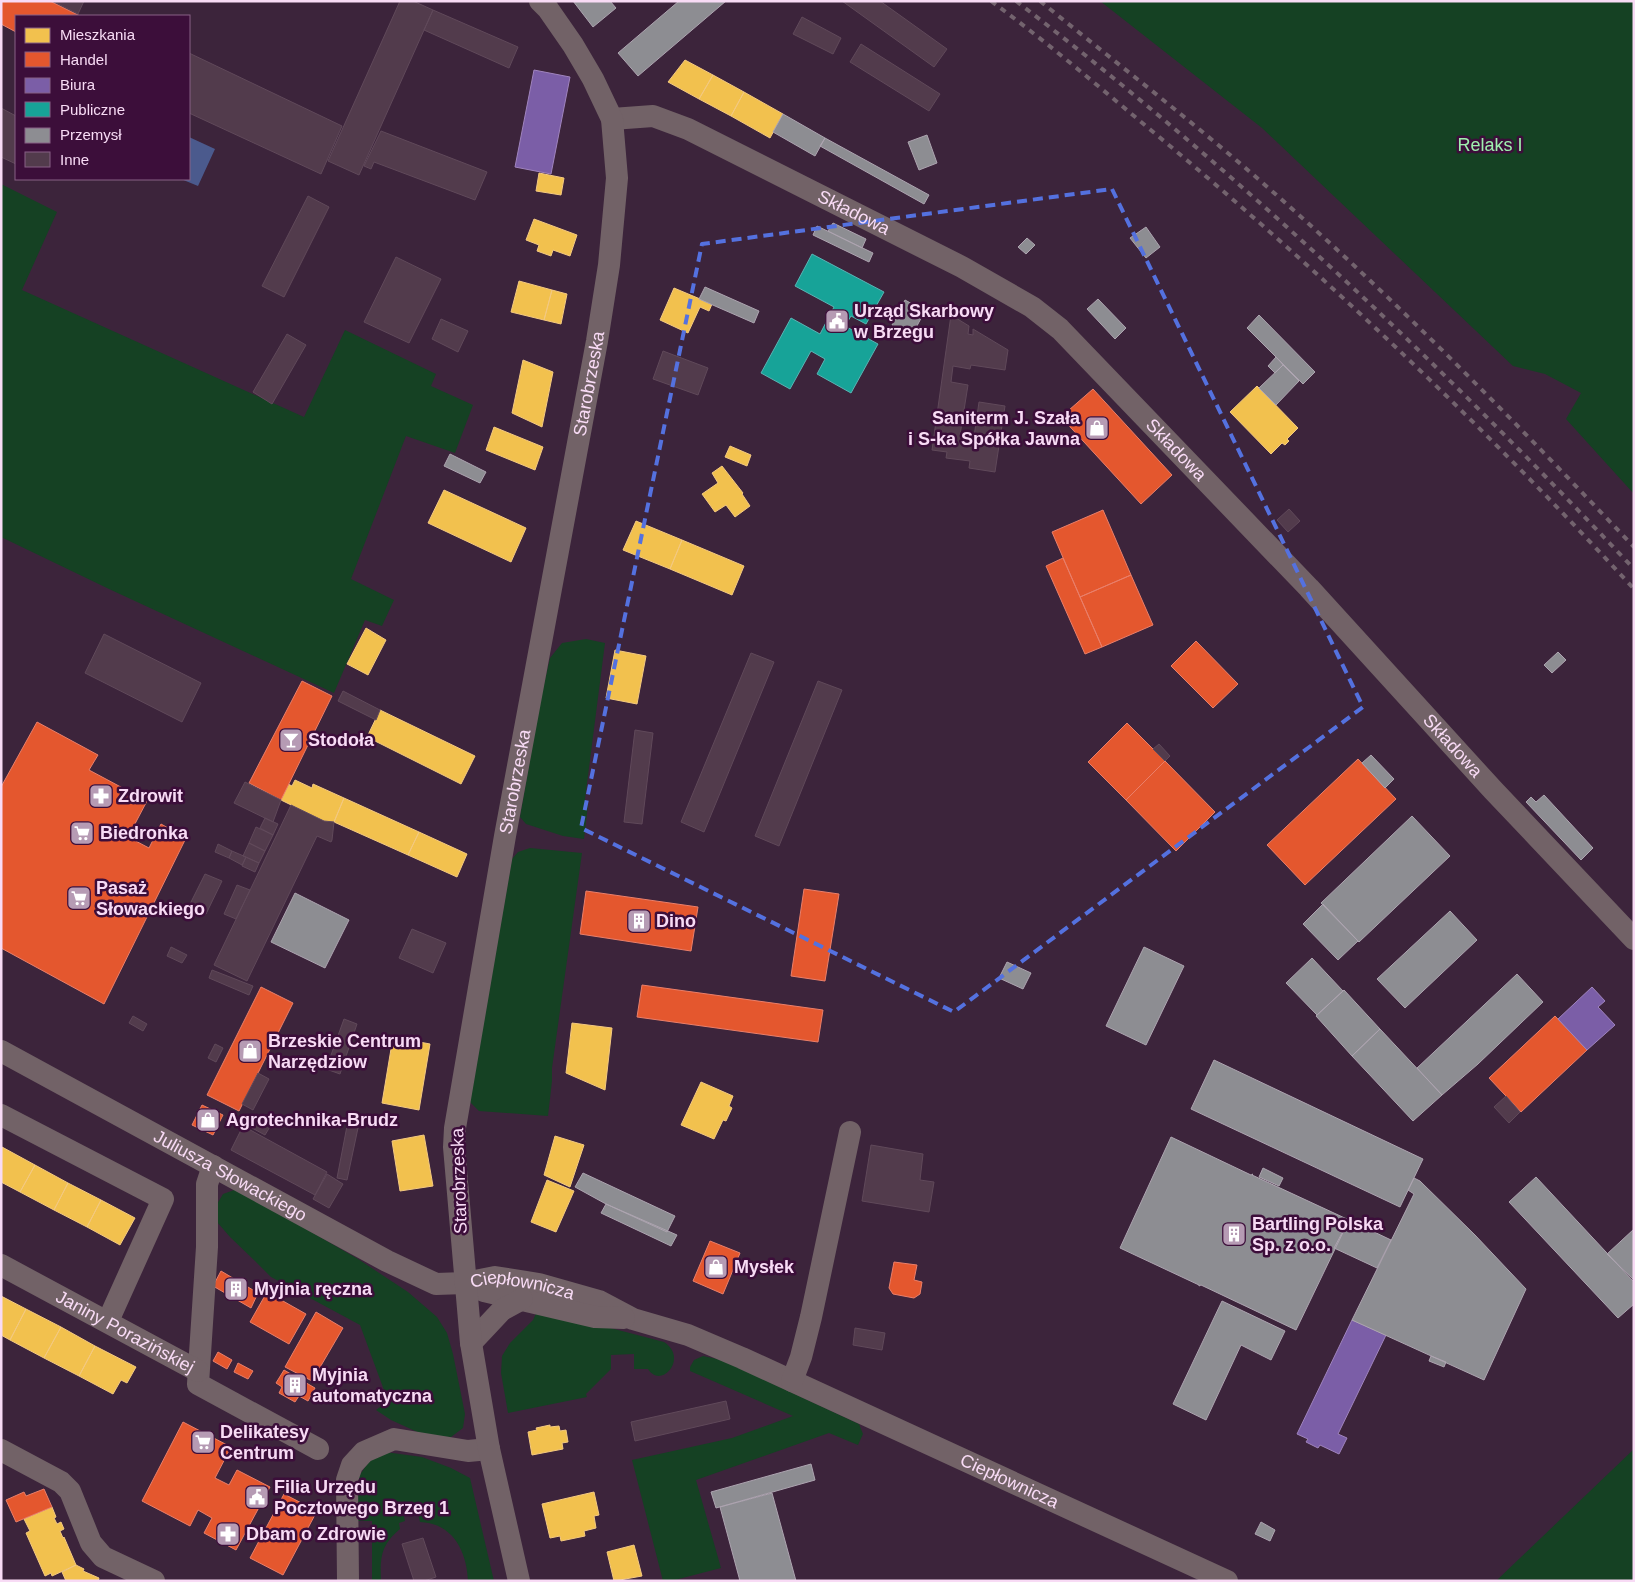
<svg xmlns="http://www.w3.org/2000/svg" width="1635" height="1582" viewBox="0 0 1635 1582" font-family="Helvetica,sans-serif">
	<style>
		.green { fill: #154123 }
		.water { fill: #4b5a8d }
		.homes { fill: #f2c14e; stroke: #f4c980 }
		.shops { fill: #e4572e; stroke: #ea7f6a }
		.offices { fill: #7b5ea7; stroke: #a084be }
		.public { fill: #17a398; stroke: #5ab4b4 }
		.industry { fill: #8d8d92; stroke: #ada4b0 }
		.building { fill: #523b4c; stroke: #60495a }
		.lines { fill: none; stroke-linecap: round; stroke-linejoin: round }
		.minor { stroke: #726267; stroke-width: 22 }
		.rail { stroke: #73636e; stroke-width: 4; stroke-dasharray: 6 6; stroke-linecap: butt }
		.marked { fill: none; stroke: #5471df; stroke-width: 4; stroke-dasharray: 10 6; stroke-linejoin: round }
		.labels { text-anchor: middle; stroke-width: 5; stroke-linejoin: round; paint-order: stroke }
		.park-label { font-size: 18px; fill: #9ff0ae; stroke: #3c0e3a }
		.street-label { font-size: 18px; fill: #f8dbf5; stroke: #3c0e3a }
		.poi-label { font-size: 18px; font-weight: bold; fill: #f8dbf5; stroke: #3c0e3a; text-anchor: start }
	</style>
	<rect width="100%" height="100%" fill="#3c243b"/>
	<path class="green" d="M1100 1H1634V494L1566 419 1581 393 1545 374 1513 366 1262 128Z
		M1 184 57 212 22 290 304 417 345 330 436 374 431 386 473 405 455 453 406 436 351 579 394 600 382 626 365 620 334 693 109 589 1 537Z
		M586 639 605 643 585 799 588 805 584 839 563 836 526 824 520 817 540 702 550 658 562 643Z
		M530 848 582 853 552 1068V1081L548 1116 479 1111 470 1102 512 859 518 852Z
		M237 1189 358 1259 408 1292 437 1317 447 1333 453 1354 465 1414 463 1428 451 1437 426 1436 391 1420 376 1410 388 1401 360 1325 271 1277 255 1261 230 1237 217 1222V1204L223 1194Z
		M538 1309 664 1342C689 1358 661 1390 648 1369H634V1354L611 1355V1369L586 1394 587 1397 508 1413 501 1373 502 1356 510 1343 533 1320Z
		M703 1356 722 1360 859 1424 863 1434 858 1445 829 1433 696 1480 721 1568 671 1581H663L632 1460 732 1438 793 1416 690 1371V1367L694 1360Z
		M1634 1449V1581H1496Z
		M385 1452 422 1457 451 1468 470 1478 494 1581H468C467 1552 453 1523 420 1522L417 1510 403 1512 405 1521 399 1523 400 1529C381 1545 380 1557 381 1581H372V1521H356L357 1479 370 1460Z"/>
	<path class="water" d="M189 137 215 149 198 186 181 179H189Z"/>
	<path class="homes" d="M685 60 713 75 699 99 668 82Z
		M713 75 744 92 731 116 699 99Z
		M744 92 783 114 770 138 731 116Z
		M539 173 564 178 561 195 536 191Z
		M534 219 577 235 570 256 553 250 551 256 537 251 539 245 526 240Z
		M519 281 552 290 544 320 511 312Z
		M674 288 712 304 709 311 700 307 688 333 660 320Z
		M552 290 567 294 561 324 544 320Z
		M523 360 553 372 542 427 512 413Z
		M1257 386 1298 428 1287 439 1289 441 1285 445 1282 443 1271 454 1230 412Z
		M494 427 543 447 535 470 486 450Z
		M730 446 751 455 747 466 725 457Z
		M722 466 743 493 742 494 750 506 735 517 726 505 715 512 702 494 718 483 712 473Z
		M444 490 526 528 511 562 428 523Z
		M636 521 682 540 670 569 623 550Z
		M682 540 744 566 732 595 670 569Z
		M366 628 386 640 368 675 347 664Z
		M615 650 646 656 637 704 606 698Z
		M380 710 475 756 461 784 367 737Z
		M295 780 312 788 313 784 344 798 334 822 324 821 281 800 288 784 292 786Z
		M344 798 419 832 408 855 334 822Z
		M419 832 467 854 457 877 408 855Z
		M572 1023 612 1028 605 1090 566 1073Z
		M393 1037 430 1044 419 1110 382 1103Z
		M701 1082 733 1096 729 1106 732 1108 726 1121 723 1120 714 1139 681 1125Z
		M424 1135 433 1186 400 1191 392 1141Z
		M555 1136 584 1145 570 1187 544 1175Z
		M2 1147 35 1165 20 1192 1 1182Z
		M35 1165 68 1183 54 1210 20 1192Z
		M547 1180 574 1191 556 1232 531 1222Z
		M68 1183 101 1200 87 1227 54 1210Z
		M101 1200 135 1218 120 1245 87 1227Z
		M1 1296 26 1309 10 1340 1 1335Z
		M26 1309 61 1327 44 1358 10 1340Z
		M61 1327 95 1346 79 1376 44 1358Z
		M95 1346 136 1367 127 1383 121 1380 113 1394 79 1376Z
		M550 1425V1427L559 1426 560 1431 566 1430 568 1442 562 1443 563 1449 532 1455 528 1432 537 1430 536 1428Z
		M594 1492 599 1515 594 1516 596 1528 584 1531 585 1536 561 1541 560 1536 550 1538 542 1504Z
		M52 1507 56 1517 54 1518 57 1524 61 1522 64 1529 60 1531 63 1538 64 1537 76 1565 52 1576 51 1573 45 1576 26 1533 30 1531 24 1519Z
		M634 1545 642 1576 614 1581 607 1552Z
		M76 1565 84 1569 83 1571 99 1578 98 1581H66L62 1572Z"/>
	<path class="shops" d="M1 1H50L80 16H16V32L1 24Z
		M1093 389 1172 475 1141 504 1061 417Z
		M1103 510 1131 575 1080 597 1052 532Z
		M1063 558 1102 647 1085 654 1046 566Z
		M1131 575 1153 625 1102 647 1080 597Z
		M1196 641 1238 684 1213 708 1171 666Z
		M302 681 332 696 281 800 249 783Z
		M37 722 98 755 89 770 147 801 128 837 149 848 161 824 186 838 104 1004 1 948V787Z
		M1127 723 1165 761 1126 800 1088 762Z
		M1358 759 1396 799 1305 885 1267 845Z
		M1165 761 1215 812 1176 851 1126 800Z
		M804 889 839 894 825 981 791 976Z
		M586 891 698 907 691 951 580 934Z
		M642 985 823 1010 818 1042 637 1017Z
		M261 987 293 1003 239 1111 207 1095Z
		M1555 1016 1587 1050 1521 1112 1489 1078Z
		M202 1105 223 1115 213 1135 192 1125Z
		M710 1241 740 1253 723 1294 693 1281Z
		M894 1262 917 1265 914 1280 922 1282 920 1294 914 1298 893 1294 889 1288Z
		M221 1271 258 1293 251 1308 213 1286Z
		M267 1292 306 1314 289 1344 250 1322Z
		M316 1312 343 1328 312 1381 285 1367Z
		M218 1352 232 1360 227 1369 213 1361Z
		M238 1363 253 1371 248 1379 234 1372Z
		M284 1370 315 1388 308 1401 299 1396 295 1402 279 1393 282 1387 276 1383Z
		M183 1422 231 1447 215 1478 229 1485 237 1470 270 1487 236 1550 204 1533 212 1518 198 1510 190 1526 142 1501Z
		M44 1489 52 1507 16 1522 6 1500 24 1492 26 1496Z
		M284 1494 317 1511 283 1575 250 1558Z"/>
	<path class="offices" d="M534 70 570 77 551 174 515 167Z
		M1592 987 1605 1001 1598 1007 1615 1025 1587 1050 1558 1019Z
		M1352 1320 1386 1335 1338 1434 1347 1438 1339 1454 1320 1445 1318 1448 1306 1442 1308 1439 1297 1434Z"/>
	<path class="public" d="M812 254 884 292 866 324 851 316 845 326 878 344 851 393 817 374 825 359 811 351 790 389 761 373 791 318 820 334 834 307 795 286Z"/>
	<path class="industry" d="M573 1H610L616 8 593 27Z
		M679 1H726L638 76 618 53Z
		M783 114 825 138 815 156 773 132Z
		M927 135 937 163 919 170 908 142Z
		M825 138 929 195 924 204 820 146Z
		M833 223 866 239 862 248 828 231Z
		M817 226 873 253 869 262 813 235Z
		M1146 227 1160 247 1146 258 1130 238Z
		M1027 238 1035 245 1026 254 1018 247Z
		M705 287 759 311 754 323 699 299Z
		M1098 299 1126 328 1115 339 1087 309Z
		M905 300 925 311 912 335 892 325Z
		M1259 315 1315 372 1303 384 1247 328Z
		M1276 357 1283 365 1275 373 1268 366Z
		M1283 365 1299 381 1276 405 1259 388Z
		M450 454 486 472 480 483 444 466Z
		M1558 652 1566 660 1552 673 1544 665Z
		M1371 755 1394 779 1385 788 1362 763Z
		M1544 795 1593 848 1581 860 1526 802 1531 797 1536 802Z
		M1412 816 1450 856 1359 942 1321 903Z
		M295 893 349 920 325 968 271 942Z
		M1323 904 1358 941 1338 960 1303 924Z
		M1450 911 1477 940 1405 1008 1377 979Z
		M1144 947 1184 966 1146 1045 1106 1026Z
		M1312 958 1343 991 1317 1015 1286 983Z
		M1007 962 1031 973 1023 989 999 978Z
		M1517 974 1543 1002 1478 1064 1442 1095 1417 1068Z
		M1344 990 1380 1029 1352 1056 1316 1016Z
		M1380 1029 1442 1095 1413 1121 1352 1056Z
		M1214 1060 1423 1159 1400 1207 1191 1109Z
		M1171 1137 1251 1175 1253 1174 1252 1175 1349 1220 1296 1330 1201 1285 1199 1286V1285L1120 1248Z
		M1263 1168 1283 1178 1279 1186 1259 1177Z
		M583 1173 675 1216 667 1232 606 1204 575 1187Z
		M1536 1177 1634 1282V1304L1618 1318 1509 1202Z
		M1414 1178 1420 1181 1475 1235 1526 1289 1484 1380 1352 1320 1414 1194 1408 1190Z
		M606 1204 677 1235 671 1246 601 1213Z
		M1349 1220 1391 1240 1377 1268 1334 1248Z
		M1634 1229V1280L1607 1254Z
		M1222 1301 1285 1331 1271 1360 1241 1345 1206 1420 1173 1404Z
		M1431 1356 1446 1362 1444 1367 1429 1361Z
		M811 1464 815 1480 716 1508 711 1492Z
		M772 1493 796 1581H740L720 1507Z
		M1261 1522 1275 1530 1270 1541 1255 1534Z"/>
	<path class="building" d="M52 1H84L78 14Z
		M400 1H413L433 10 359 175 328 161Z
		M842 1H880L947 49 934 67Z
		M433 10 518 47 509 68 424 30Z
		M802 17 841 38 833 54 793 34Z
		M861 44 940 94 929 111 850 62Z
		M189 53 342 126 321 174 189 113Z
		M1 108 16 116V164L1 157Z
		M381 131 487 172 475 200 374 162 371 169 364 166Z
		M308 196 329 207 284 297 262 286Z
		M396 257 441 279 409 343 364 322Z
		M951 315 969 326 968 334 973 335V329L1008 350 1005 370 971 365 970 369 953 366 951 382 968 385 960 435 974 437 979 402 1005 406 995 472 969 468 970 461 946 458 947 452 932 450Z
		M441 319 468 331 458 352 432 339Z
		M287 334 306 345 272 404 253 392Z
		M663 351 708 368 698 395 653 379Z
		M1289 509 1300 521 1288 532 1277 520Z
		M104 634 201 683 182 722 85 673Z
		M751 653 774 662 704 832 681 822Z
		M818 681 842 690 779 846 755 836Z
		M343 691 380 710 376 720 338 701Z
		M635 730 653 733 642 824 624 822Z
		M1159 744 1170 756 1165 761 1153 749Z
		M245 782 281 800 273 822 234 803Z
		M291 805 324 821 334 822 332 840 331 842 317 836 247 981 214 965Z
		M265 818 278 824 273 835 260 828Z
		M256 827 273 835 265 851 249 843Z
		M249 843 265 851 259 863 243 856Z
		M218 844 232 851 229 858 215 852Z
		M232 851 246 857 242 865 229 858Z
		M246 857 259 863 255 872 242 866Z
		M205 874 222 881 206 914 189 906Z
		M237 885 250 890 236 919 224 914Z
		M412 929 446 943 433 973 399 958Z
		M171 947 187 955 182 963 167 956Z
		M212 970 253 986 249 995 209 978Z
		M133 1016 147 1024 143 1031 129 1023Z
		M344 1019 357 1024 340 1074 326 1069Z
		M215 1044 223 1048 216 1062 208 1058Z
		M258 1073 269 1079 253 1110 242 1104Z
		M1506 1096 1520 1112 1509 1123 1494 1107Z
		M257 1118 271 1125 265 1135 252 1128Z
		M243 1126 327 1172 315 1195 231 1150Z
		M347 1126 358 1128 347 1180 337 1178Z
		M871 1145 923 1154 920 1180 934 1182 929 1212 862 1201Z
		M327 1174 343 1184 329 1208 313 1199Z
		M855 1328 885 1333 882 1350 853 1345Z
		M726 1401 730 1419 635 1441 631 1422Z
		M423 1538 436 1577 424 1581H414L402 1544Z"/>
	<g class="lines">
		<g class="minor">
			<path id="s1" d="M612 119 653 116 688 129 962 267 1032 307 1060 329 1309 588 1493 790 1634 939"/>
			<path id="s2" d="M1 1051 387 1261 436 1284 465 1283 495 1277 539 1284 599 1301 633 1319 688 1335 742 1358 1227 1581"/>
			<path d="M1 1115 163 1199 108 1321"/>
			<path d="M213 1166 207 1184V1247L198 1384 318 1449"/>
			<path id="s3" d="M1 1265 198 1371"/>
			<path d="M466 1284 484 1291 595 1317 624 1318"/>
			<path d="M471 1343 502 1310 522 1299"/>
			<path d="M792 1381 801 1357 811 1317 850 1132"/>
			<path d="M1 1450 61 1482 70 1491 91 1543 103 1557 154 1581"/>
			<path d="M348 1581 347 1480 352 1465 364 1452 394 1439 468 1451 489 1449"/>
			<path id="s4" d="M519 1581 489 1449 471 1343 454 1147 455 1128 505 836 597 341 609 265 617 178 612 119 593 79 573 45 548 9 540 1"/>
		</g>
		<path class="rail" d="M991 1C1047 42 1099 87 1152 131 1322 272 1484 426 1634 589
			M1016 1C1239 172 1442 365 1634 569
			M1040 1C1103 52 1167 102 1229 154 1373 276 1505 411 1634 547"/>
	</g>
	<path class="marked" d="M1112 189 1363 707 954 1012 581 828 702 244Z"/>
	<defs>
		<g id="civic-square" transform="scale(1.25)"><rect x="-9" y="-9" width="18" height="18" rx="4" fill="#b69bb4" stroke="#3c0e3a"/><path d="M-.6-6.5H3V-4.5H.6V-3L4-1V1h2V6H-6V1h2V-1L-.6-3ZM-1.2 2.5V6h2.4V2.5Z" fill="#fff"/></g>
		<g id="shop-square" transform="scale(1.25)"><rect x="-9" y="-9" width="18" height="18" rx="4" fill="#b69bb4" stroke="#3c0e3a"/><path d="M-5-2.5h2.3a2.7 3.5 0 0 1 5.4 0H5L5.5 6h-11ZM-1.5-2.5h3a1.5 2.3 0 0 0-3 0Z" fill="#fff"/></g>
		<g id="bar-square" transform="scale(1.25)"><rect x="-9" y="-9" width="18" height="18" rx="4" fill="#b69bb4" stroke="#3c0e3a"/><path d="M-6-5H6L.8 .8V4.5H3.5V6h-7V4.5H-.8V.8Z" fill="#fff"/></g>
		<g id="pharmacy-square" transform="scale(1.25)"><rect x="-9" y="-9" width="18" height="18" rx="4" fill="#b69bb4" stroke="#3c0e3a"/><path d="M-2-6h4v4h4v4h-4v4h-4v-4h-4v-4h4Z" fill="#fff"/></g>
		<g id="supermarket-square" transform="scale(1.25)"><rect x="-9" y="-9" width="18" height="18" rx="4" fill="#b69bb4" stroke="#3c0e3a"/><path d="M-6-5.5h2.5l.6 2H6L4.5 2H-2.5L-4.4-4H-6ZM-1.5 3.2a1.3 1.3 0 1 0 .1 0ZM3 3.2a1.3 1.3 0 1 0 .1 0Z" fill="#fff"/></g>
		<g id="building-square" transform="scale(1.25)"><rect x="-9" y="-9" width="18" height="18" rx="4" fill="#b69bb4" stroke="#3c0e3a"/><path d="M-4-6H4V6H1V3H-1V6H-4ZM-2.5-4.3h1.7v1.8h-1.7ZM.8-4.3h1.7v1.8H.8ZM-2.5-1h1.7V.8h-1.7ZM.8-1h1.7V.8H.8Z" fill="#fff"/></g>
	</defs>
	<g fill-rule="evenodd">
		<use href="#civic-square" x="837" y="321"/>
		<use href="#shop-square" x="1097" y="428"/>
		<use href="#bar-square" x="291" y="740"/>
		<use href="#pharmacy-square" x="101" y="796"/>
		<use href="#supermarket-square" x="82" y="833"/>
		<use href="#supermarket-square" x="79" y="898"/>
		<use href="#building-square" x="639" y="921"/>
		<use href="#shop-square" x="250" y="1051"/>
		<use href="#shop-square" x="208" y="1120"/>
		<use href="#building-square" x="1234" y="1234"/>
		<use href="#shop-square" x="716" y="1267"/>
		<use href="#building-square" x="236" y="1289"/>
		<use href="#building-square" x="295" y="1385"/>
		<use href="#supermarket-square" x="203" y="1442"/>
		<use href="#civic-square" x="257" y="1497"/>
		<use href="#pharmacy-square" x="228" y="1534"/>
	</g>
	<g class="labels">
		<g class="park-label">
			<text x="1490" y="151">Relaks I</text>
		</g>
		<g class="street-label">
			<text dy="6" stroke="none"><textPath href="#s1" startOffset="264">Składowa</textPath></text>
			<text dy="6" stroke="none"><textPath href="#s4" startOffset="1215">Starobrzeska</textPath></text>
			<text dy="6" stroke="none"><textPath href="#s1" startOffset="669">Składowa</textPath></text>
			<text dy="6" stroke="none"><textPath href="#s1" startOffset="1074">Składowa</textPath></text>
			<text dy="6" stroke="none"><textPath href="#s4" startOffset="810">Starobrzeska</textPath></text>
			<text dy="6" stroke="none"><textPath href="#s2" startOffset="261">Juliusza Słowackiego</textPath></text>
			<text transform="translate(459 1181) rotate(-92)" y="6">Starobrzeska</text>
			<text dy="6" stroke="none"><textPath href="#s2" startOffset="581">Ciepłownicza</textPath></text>
			<text dy="6" stroke="none"><textPath href="#s3" startOffset="141">Janiny Porazińskiej</textPath></text>
			<text dy="6" stroke="none"><textPath href="#s2" startOffset="1109">Ciepłownicza</textPath></text>
		</g>
		<g class="poi-label">
			<text x="854" y="317">Urząd Skarbowy<tspan x="854" dy="21">w Brzegu</tspan></text>
			<text x="1080" y="424" text-anchor="end">Saniterm J. Szała<tspan x="1080" dy="21">i S-ka Spółka Jawna</tspan></text>
			<text x="308" y="746">Stodoła</text>
			<text x="118" y="802">Zdrowit</text>
			<text x="100" y="839">Biedronka</text>
			<text x="96" y="894">Pasaż<tspan x="96" dy="21">Słowackiego</tspan></text>
			<text x="656" y="927">Dino</text>
			<text x="268" y="1047">Brzeskie Centrum<tspan x="268" dy="21">Narzędziow</tspan></text>
			<text x="226" y="1126">Agrotechnika-Brudz</text>
			<text x="1252" y="1230">Bartling Polska<tspan x="1252" dy="21">Sp. z o.o.</tspan></text>
			<text x="734" y="1273">Mysłek</text>
			<text x="254" y="1295">Myjnia ręczna</text>
			<text x="312" y="1381">Myjnia<tspan x="312" dy="21">automatyczna</tspan></text>
			<text x="220" y="1438">Delikatesy<tspan x="220" dy="21">Centrum</tspan></text>
			<text x="274" y="1493">Filia Urzędu<tspan x="274" dy="21">Pocztowego Brzeg 1</tspan></text>
			<text x="246" y="1540">Dbam o Zdrowie</text>
		</g>
	</g>
	<rect width="1635" height="1582" fill="none" stroke="#f8dbf5" stroke-width="5"/>
	<rect x="15" y="15" width="175" height="165" fill="#3c0e3a" stroke="#876085"/>
	<rect x="25" y="28" width="25" height="15" fill="#f2c14e" stroke="#876085"/>
	<text x="60" y="40" font-size="15" fill="#f8dbf5">Mieszkania</text>
	<rect x="25" y="52" width="25" height="15" fill="#e4572e" stroke="#876085"/>
	<text x="60" y="65" font-size="15" fill="#f8dbf5">Handel</text>
	<rect x="25" y="78" width="25" height="15" fill="#7b5ea7" stroke="#876085"/>
	<text x="60" y="90" font-size="15" fill="#f8dbf5">Biura</text>
	<rect x="25" y="102" width="25" height="15" fill="#17a398" stroke="#876085"/>
	<text x="60" y="115" font-size="15" fill="#f8dbf5">Publiczne</text>
	<rect x="25" y="128" width="25" height="15" fill="#8d8d92" stroke="#876085"/>
	<text x="60" y="140" font-size="15" fill="#f8dbf5">Przemysł</text>
	<rect x="25" y="152" width="25" height="15" fill="#523b4c" stroke="#876085"/>
	<text x="60" y="165" font-size="15" fill="#f8dbf5">Inne</text>
</svg>
